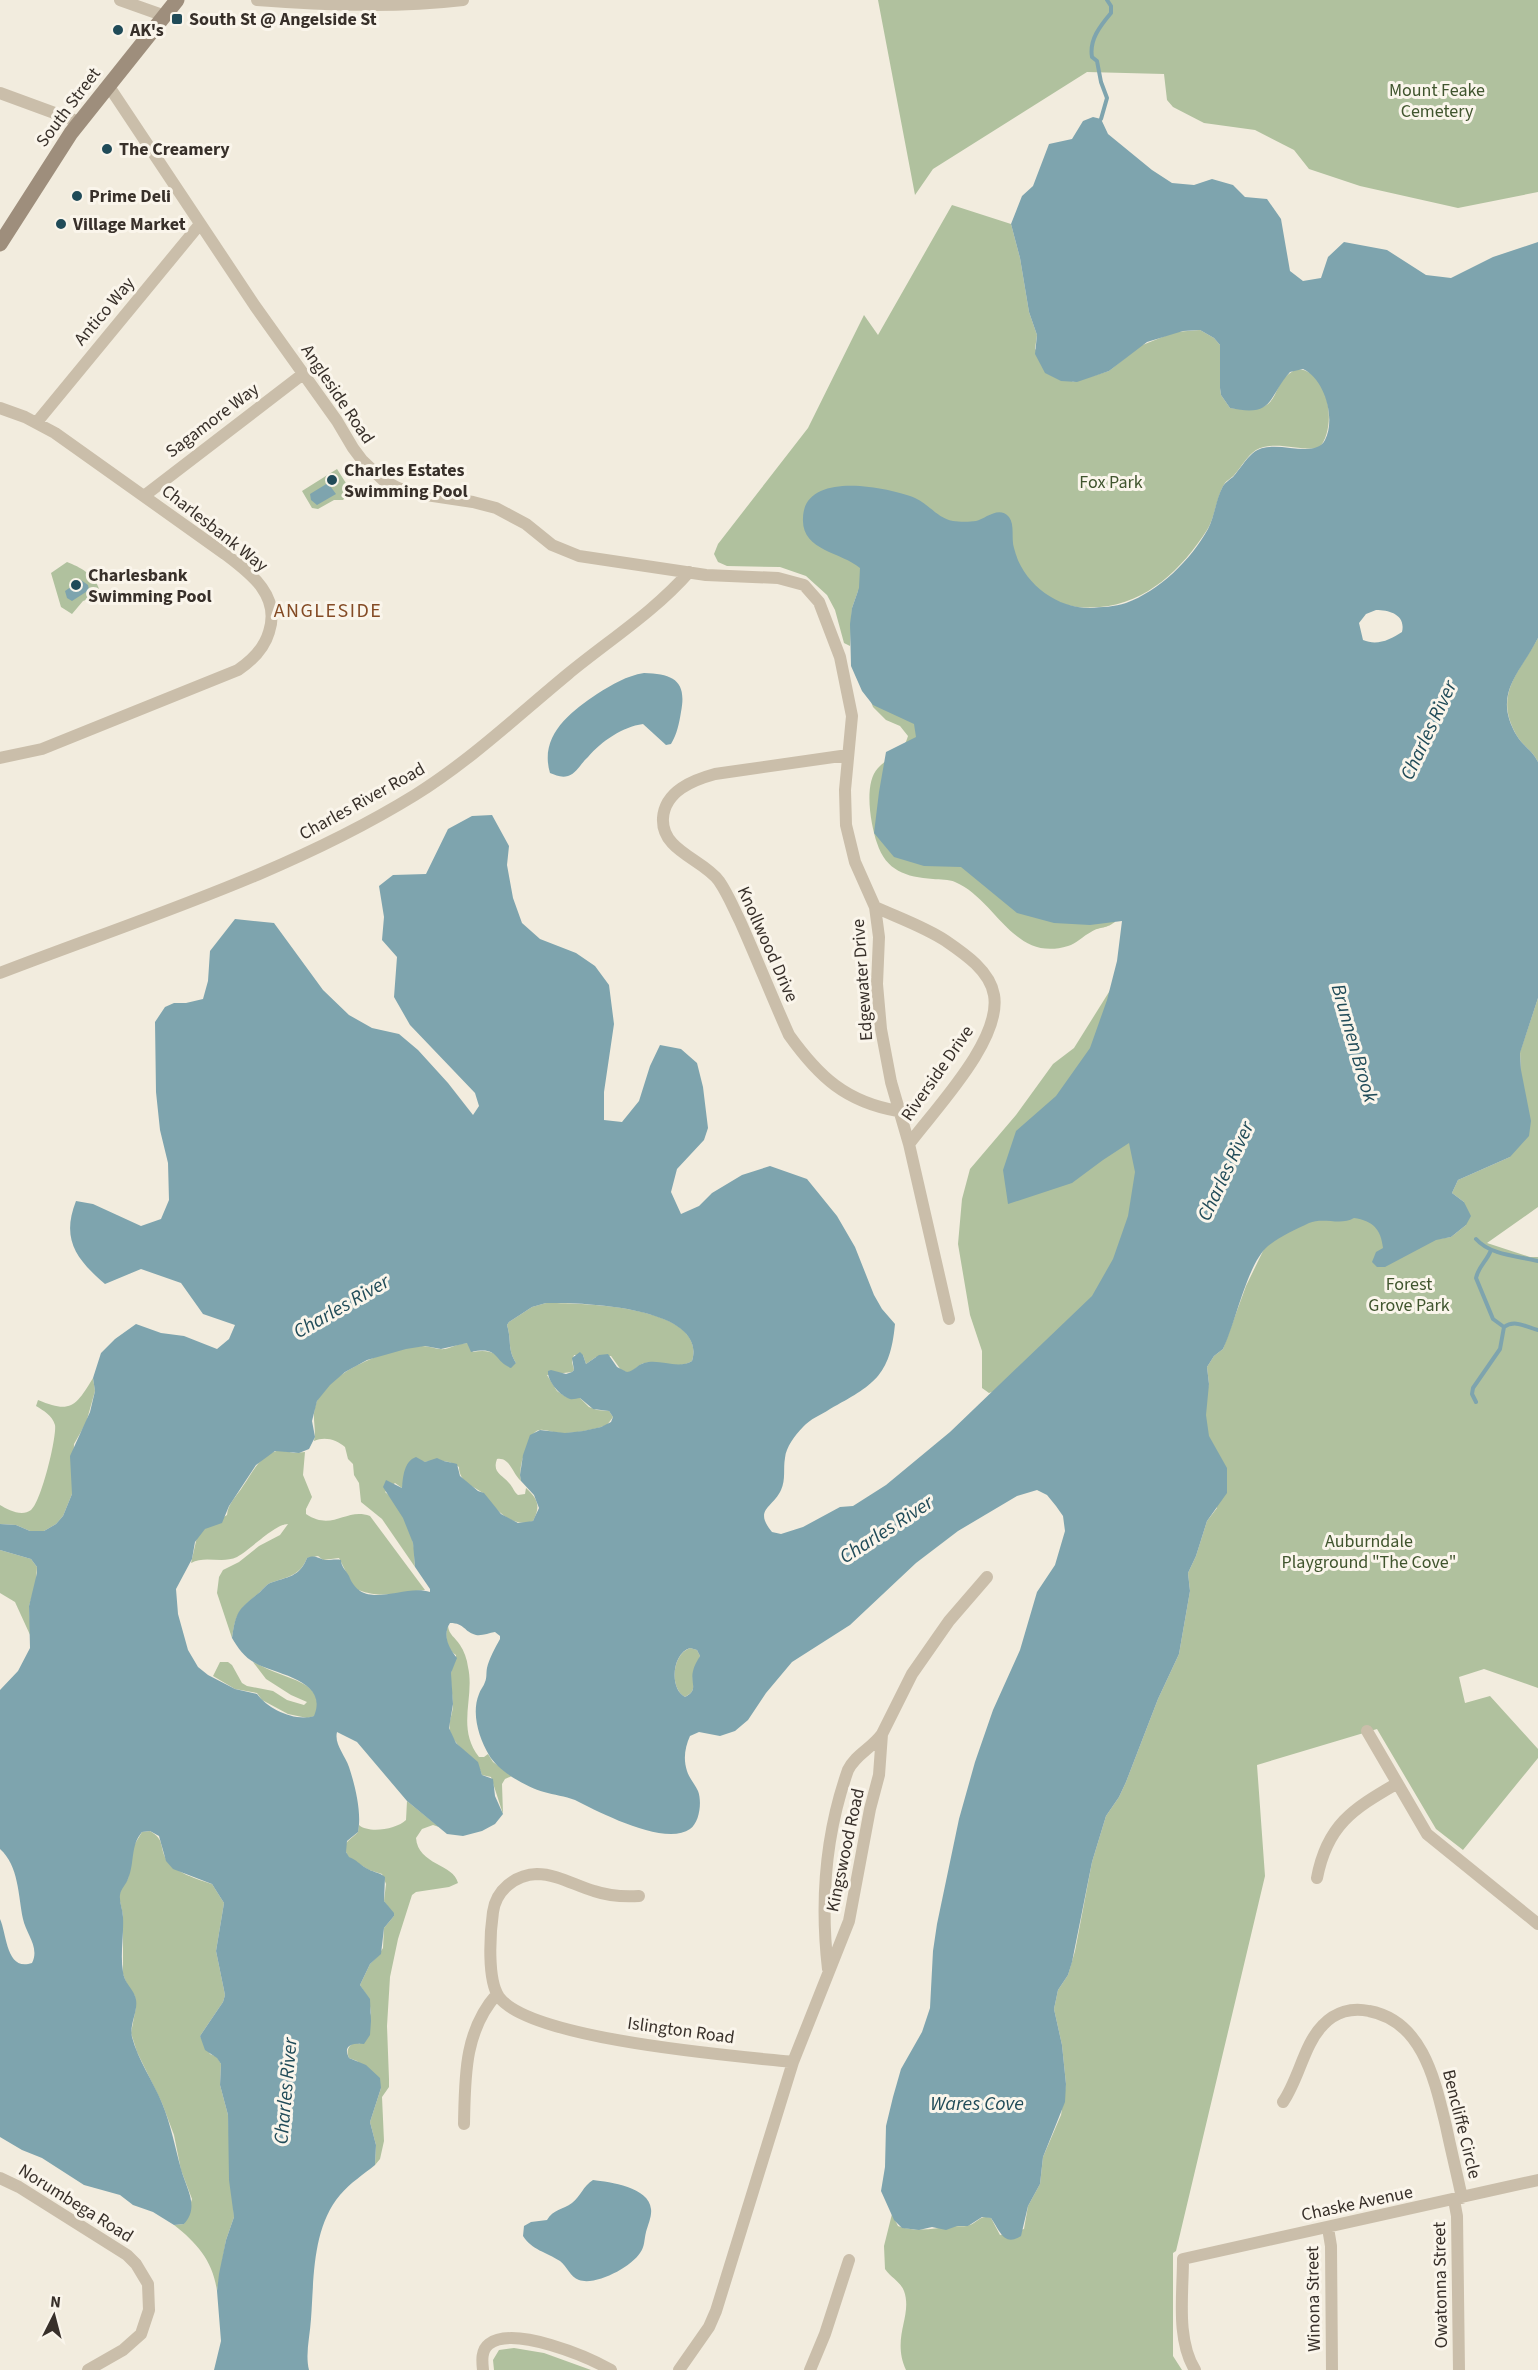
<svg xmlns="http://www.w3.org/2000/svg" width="1538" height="2370" viewBox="0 0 1538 2370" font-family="'Source Sans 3',sans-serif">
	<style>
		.green { fill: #b0c19e }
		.water { fill: #7ea4ae; fill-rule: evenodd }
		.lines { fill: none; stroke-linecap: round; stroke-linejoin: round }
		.stream { stroke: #7ea4ae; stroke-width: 4 }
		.street { stroke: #cabeaa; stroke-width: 12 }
		.secondary { stroke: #9e8e7c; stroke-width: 15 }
		.poi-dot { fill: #204b58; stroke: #faf5eb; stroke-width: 2 }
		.labels { text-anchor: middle; stroke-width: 6; stroke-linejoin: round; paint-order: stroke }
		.poi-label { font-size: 18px; font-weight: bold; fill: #38302a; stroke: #faf5eb; text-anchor: start }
		.park-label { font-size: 18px; fill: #40552e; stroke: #faf5eb }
		.street-label { font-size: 18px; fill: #38302a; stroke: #faf5eb }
		.neighbourhood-label { font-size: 20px; letter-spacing: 1.5px; fill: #844b25; stroke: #faf5eb }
		.water-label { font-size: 20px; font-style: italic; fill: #204b58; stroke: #faf5eb }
	</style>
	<rect width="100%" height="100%" fill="#f2ecde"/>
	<path class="green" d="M878 0H1538V192L1458 208 1360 186 1309 169 1294 150 1255 130 1204 123 1173 107 1167 100 1164 74 1087 72 933 169 915 195Z
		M952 205 1011 224 1020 258 1029 312 1037 335 1035 349 1073 382 1109 371 1140 346 1175 332 1200 330 1214 338 1220 345V388L1221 395 1230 408C1290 416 1264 384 1297 369 1329 370 1338 427 1319 448 1300 451 1273 440 1256 450 1247 456 1241 467 1235 474 1232 478 1227 480 1225 483 1217 494 1215 518 1207 530 1182 569 1147 603 1100 607 1086 608 1072 608 1059 602L1115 922C1104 930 1100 926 1091 932 1083 936 1076 944 1068 946 1013 963 996 899 955 882 949 879 940 880 933 879 906 877 886 871 877 843 871 825 863 784 878 768 889 756 903 754 908 736L900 726 886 720 873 707 867 691 858 591 852 608 850 646 844 643 835 610 827 595 806 576 780 567 727 566 718 562 714 554 718 544 808 428 864 315 878 335Z
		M337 469 351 491 343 500H334L318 509 312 508 302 491Z
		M67 562C80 567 95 575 99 589L94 597 83 601 72 614 61 607 51 573Z
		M1538 638V762C1533 751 1523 746 1517 736 1493 695 1518 674 1538 638Z
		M1114 984 1146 1193 1096 1302 995 1391 989 1393 982 1388V1351L970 1315 958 1244 962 1199 970 1169 1016 1115 1053 1064 1074 1048Z
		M1538 998V1207L1487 1243 1530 1257H1538V1688L1484 1669 1459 1677 1465 1703 1490 1696 1538 1749V1758L1463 1850 1436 1829 1377 1729 1257 1765 1265 1876 1176 2251 1173 2253V2356L1182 2370H906C891 2337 913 2316 904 2291 900 2281 891 2278 885 2269L884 2246 892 2214 898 2226C916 2233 936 2228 955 2226 960 2226 965 2227 970 2225 978 2222 980 2214 991 2218L1000 2235 1024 2229 1028 2206 1040 2184 1043 2157 1061 2115 1066 2084 1062 2045 1054 2009 1058 1990 1068 1975 1075 1951 1092 1862 1106 1816 1119 1797 1126 1782 1158 1699 1179 1654 1190 1591 1188 1573 1196 1556 1207 1521 1217 1508 1190 1443 1209 1384 1207 1367 1214 1356 1223 1349 1246 1286 1278 1220 1348 1212 1438 1239 1451 1237 1466 1225 1464 1202 1452 1193 1458 1180 1510 1157 1521 1070 1520 1052Z
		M546 1303C578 1303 709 1305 692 1361 678 1370 661 1361 645 1363 639 1364 635 1370 629 1373L621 1370 611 1356 596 1357 586 1364 583 1355H574L572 1362 574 1370 572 1372 547 1375 557 1391 566 1397 580 1398 589 1407 597 1410 609 1411 613 1417 607 1425C596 1429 577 1433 566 1433 543 1434 537 1418 526 1449 522 1459 519 1469 521 1481 512 1473 510 1457 497 1459 492 1473 502 1474 509 1483 513 1487 514 1492 518 1495L525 1494 526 1488C538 1499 541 1506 533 1521 515 1528 500 1514 489 1501 488 1500 484 1494 483 1493 473 1486 459 1482 459 1467 450 1460 436 1459 425 1462L421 1461 406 1470 402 1488 395 1483 385 1492C400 1504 411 1529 414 1548 415 1554 414 1561 415 1567L382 1519 361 1502 359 1483 354 1475 353 1464 348 1459 345 1447C337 1440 325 1436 314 1441 317 1428 311 1418 316 1404 327 1372 390 1347 422 1346 430 1346 437 1350 445 1349 453 1347 460 1343 468 1343L473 1352C487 1349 498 1352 506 1365L516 1363C507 1348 512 1342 507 1325L509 1322 532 1307Z
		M93 1378 95 1391 86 1423 74 1444 72 1494 63 1516 56 1524 44 1531H30L16 1525 0 1524V1505C8 1510 22 1517 31 1510 41 1503 57 1437 55 1425 52 1415 44 1411 36 1406L38 1400C71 1414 76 1406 93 1378Z
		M280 1450 294 1453 305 1452 303 1475 312 1497 306 1509V1514C333 1532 346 1507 370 1516L425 1590C400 1592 378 1600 354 1588L339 1558 323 1560 318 1556 307 1558C300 1576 287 1577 270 1583 266 1585 263 1589 260 1592 240 1609 236 1611 232 1638L217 1593 219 1577 223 1570 239 1562 259 1546 280 1535 288 1524C275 1524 250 1550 237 1557 222 1564 205 1555 191 1563L197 1537 204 1529 227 1515C228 1503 237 1496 243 1486 253 1472 260 1454 280 1450Z
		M0 1550 31 1559 37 1567 36 1583 29 1606 31 1637 15 1602 0 1593Z
		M448 1626C449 1635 455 1637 460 1645 464 1651 467 1659 468 1667 475 1698 456 1727 479 1757H484L488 1754 493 1762 512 1776 505 1779 502 1784 503 1814 491 1777 482 1775C477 1756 458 1751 451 1734 447 1724 452 1717 453 1706 453 1696 450 1684 451 1673 452 1666 456 1663 456 1655 447 1650 444 1635 448 1626Z
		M690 1648 697 1650 700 1656C698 1663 694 1670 693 1676 692 1686 697 1691 685 1697 669 1688 672 1654 690 1648Z
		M220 1662H228L232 1665 242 1683 247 1686 273 1691 287 1700 304 1705 307 1702 291 1695 266 1679 253 1662C262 1666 271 1671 280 1674 300 1682 325 1688 315 1716L307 1718 288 1714 262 1700 257 1693 235 1689 213 1676Z
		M407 1801 439 1827 433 1825 422 1829 416 1838C418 1865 454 1864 458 1883L449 1887 416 1892 412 1895 398 1939 390 1977 387 2026 389 2079V2087L382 2097 384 2141 380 2159 375 2165 376 2145 370 2122 381 2088 357 2061 349 2058C346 2051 348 2046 355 2042L360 2044 371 2013 369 1999 360 1985 370 1964 377 1957 383 1948 384 1928 394 1916 384 1901 386 1884 382 1874 369 1870 348 1857C341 1841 349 1842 358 1832L359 1825C369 1834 397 1829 406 1820Z
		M150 1831C165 1840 159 1845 166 1859 173 1872 199 1880 212 1884L224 1903 216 1951 225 1995 223 2002 200 2036 210 2054 217 2057 221 2064 220 2085 228 2115 234 2217 226 2240 217 2291C213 2261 197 2243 174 2225L184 2224 192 2199 181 2170 174 2135 162 2103 137 2052 131 2033 136 2007 135 1996 128 1987 123 1974V1915L119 1897 121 1888 128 1879 133 1847 142 1832Z
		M514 2348 544 2353 591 2370H494L493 2360 499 2350Z"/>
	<path class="water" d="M1093 117 1101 119 1108 134 1152 170 1172 183 1194 185 1212 179 1233 185 1245 197 1267 199 1281 219 1290 271 1303 281 1321 278 1328 257 1344 242 1387 250 1426 275 1451 278 1493 257 1538 242V638C1519 675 1492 694 1517 736 1523 746 1533 751 1538 762V998L1520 1053 1521 1070 1531 1121 1529 1136 1510 1157 1458 1180 1452 1193 1464 1202 1471 1216 1466 1225 1451 1237 1436 1240 1385 1267H1377L1372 1262 1376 1252 1383 1248C1381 1229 1373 1221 1354 1218 1341 1226 1324 1217 1309 1223 1295 1230 1280 1236 1268 1246 1247 1264 1236 1322 1223 1349L1214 1356 1207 1367 1209 1384 1206 1415 1209 1436 1227 1468V1493L1207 1521 1196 1556 1188 1573 1190 1591 1179 1654 1158 1699 1126 1782 1119 1797 1106 1816 1092 1862 1072 1962 1068 1975 1058 1990 1054 2009 1062 2045 1066 2084 1065 2102 1043 2157 1040 2184 1028 2206 1021 2236C1004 2247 1000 2231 991 2218L982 2217 968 2226H957L946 2230 932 2227 919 2230 902 2228 894 2220 881 2191 885 2167 886 2126 893 2097 901 2069 922 2032 930 2008 933 1951 937 1924 959 1819 975 1762 993 1710 1020 1650 1037 1592 1055 1565 1065 1531 1063 1516 1056 1506 1047 1495 1037 1490 1017 1496 958 1531 916 1563 850 1625 792 1662 766 1693 748 1720 735 1731 720 1736 699 1732 690 1736C685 1747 683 1759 687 1771 689 1778 695 1784 698 1791 702 1801 700 1822 690 1829 665 1847 599 1812 575 1800 565 1796 554 1795 544 1792 526 1787 498 1771 489 1755 479 1738 471 1713 479 1694 480 1690 484 1686 485 1682 487 1678 486 1673 487 1668 489 1659 495 1648 500 1639V1636L495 1632C489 1633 482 1636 476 1635 464 1632 465 1623 450 1623 442 1635 449 1649 457 1658L451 1673 453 1704 449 1728 456 1743 478 1762 482 1775 493 1779 495 1796 503 1814 495 1824 482 1831 463 1836 447 1834 407 1801 357 1742 337 1732C334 1744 345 1755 349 1767 355 1785 362 1813 358 1832L347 1841 346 1852 349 1857C357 1860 359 1864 366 1868 372 1872 379 1872 385 1877L384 1901 394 1913V1916L384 1928 381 1954 370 1964 360 1985 370 1999 371 2021 370 2035 364 2044C354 2043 342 2044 349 2058L366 2065 380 2078 381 2088 370 2122 376 2145 375 2165C364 2174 350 2183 340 2195 312 2228 314 2279 311 2319 310 2336 305 2354 309 2370H214L221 2341 217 2291 219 2274 226 2240 234 2217 229 2180 228 2115 220 2085 221 2064 217 2058 205 2050 200 2036 223 2002 225 1995 216 1951 224 1903 212 1884 173 1869 166 1861 159 1836 150 1831 142 1832C130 1846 135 1862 128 1879 126 1885 121 1888 120 1895 119 1902 123 1910 123 1917 124 1936 120 1954 123 1972 124 1982 132 1988 135 1996 140 2009 129 2023 132 2037 138 2060 153 2081 162 2103 171 2125 175 2147 181 2169 186 2188 200 2207 184 2224L174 2225 153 2212 133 2205 120 2195 84 2185 42 2158 22 2150 0 2137V1919C7 1934 6 1972 32 1963 40 1947 26 1934 23 1919 18 1895 19 1866 0 1849V1690L18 1671 30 1648 29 1606 37 1573V1567L31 1559 0 1550V1524L16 1525 30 1531H44L56 1524 63 1516 72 1494 70 1456 90 1412 95 1391 93 1378 101 1353 115 1339 136 1324 161 1333 184 1336 217 1349 229 1339 235 1325 203 1314 181 1283 141 1269 105 1284C76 1259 61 1239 76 1201L93 1204 141 1226 161 1219 169 1200 168 1163 160 1130 156 1092 155 1022 165 1007 174 1003H186L203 999 208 981 210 951 235 919 274 923 323 990 349 1015 372 1028 399 1034 418 1050 448 1083 473 1115 479 1106 475 1093 410 1025 394 997 397 957 382 940 384 917 379 886 393 875 426 874 448 829 472 816 492 815 509 846 507 865 513 898 522 923 540 939 576 953 595 966 609 985 614 1024 604 1092V1120L622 1122 639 1101 650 1066 660 1045 681 1049 697 1063 703 1087 708 1128 704 1140 677 1169 671 1192 681 1214 699 1206 712 1193 742 1175 770 1166 807 1179 837 1216 855 1247 874 1295 882 1309 895 1324C890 1377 873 1385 830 1409 821 1415 810 1419 803 1427 795 1435 786 1447 785 1458 783 1469 786 1479 781 1490 773 1508 753 1509 772 1532L781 1534 803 1527 840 1507 853 1506 886 1485 950 1432 1092 1296 1113 1259 1128 1216 1135 1172 1129 1143 1103 1160 1072 1183 1008 1204 1003 1170 1016 1131 1056 1096 1090 1048 1107 1000 1117 961 1122 921 1090 925 1054 923 1017 913 961 867 924 866 894 857 874 833 879 792 886 752 916 737 914 724 873 705 862 691 851 666 850 624 852 608 859 588 860 568C841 552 801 551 803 518 804 470 887 487 915 498 929 504 937 518 953 521 959 522 970 522 976 521 985 519 999 505 1009 517 1015 525 1011 538 1014 548 1022 582 1055 608 1090 608 1101 607 1115 607 1126 603 1159 591 1191 560 1208 529 1215 515 1216 499 1223 486 1226 482 1229 480 1233 477 1240 469 1245 460 1253 453 1272 436 1314 461 1325 440 1336 419 1325 379 1303 369L1290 372C1268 396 1275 418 1230 408L1221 395 1220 388V345L1214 338 1200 330 1183 331 1147 342 1109 371 1077 382 1061 381 1045 373 1035 354 1037 335 1029 312 1020 258 1011 224 1022 196 1033 186 1049 144 1072 139 1083 121ZM1376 610C1390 610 1406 615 1402 632 1390 640 1377 646 1363 640L1359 623 1366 614ZM546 1303C578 1302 709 1306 692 1361 677 1370 660 1358 644 1363 637 1365 634 1371 627 1372L617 1367 608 1354 599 1355 586 1364 583 1355 580 1352 572 1358 574 1370 572 1372 566 1374 551 1370 548 1371C547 1381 560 1396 570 1399 573 1400 577 1398 580 1398L593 1409 609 1411 613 1417 611 1422 601 1427 583 1431 565 1433 540 1430 530 1435 523 1455 520 1475 521 1481 534 1495 539 1508 533 1521 518 1523 501 1514 484 1493 478 1491 460 1476 457 1464C450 1462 444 1462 437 1458L425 1462 416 1457C404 1461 403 1477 402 1488L386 1480 383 1487 403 1518 413 1543 415 1567 430 1589V1592C404 1583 363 1613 349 1576 346 1570 341 1567 341 1560 336 1559 332 1560 326 1560 318 1559 316 1554 307 1558 300 1577 287 1577 270 1583 266 1585 263 1589 260 1592 239 1609 236 1610 232 1638 238 1648 244 1657 255 1663 277 1675 329 1680 314 1716 295 1722 268 1709 257 1694L235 1689 208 1675 198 1667 188 1650 178 1614 176 1589 192 1559 195 1542 205 1529 222 1523 229 1506 256 1465 275 1451 299 1453 309 1449 315 1437 312 1421 317 1401 330 1385 345 1372 367 1360 406 1349 425 1346 441 1349 467 1343 471 1352C500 1346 493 1361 511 1368L516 1363C507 1348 512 1342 507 1325L509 1322 532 1307ZM690 1648 697 1650 700 1656C697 1661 694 1666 693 1671 690 1683 699 1690 685 1697 669 1689 672 1653 690 1648Z
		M328 483 336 494 317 505 311 500 310 494Z
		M81 580 88 585 89 590 72 601 67 598 65 591Z
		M644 673C674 674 687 681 681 712 679 724 677 734 671 744L666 745 643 724C622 727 602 741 588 757 581 763 577 773 568 776 561 778 556 775 550 773 539 736 570 712 597 694 613 684 626 676 644 673Z
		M593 2180C610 2182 649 2187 651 2209 652 2216 648 2225 646 2232 644 2240 645 2246 640 2253 631 2267 596 2286 579 2280 570 2277 567 2266 560 2261 546 2252 532 2250 523 2236L524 2226 531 2222 547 2220C553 2209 563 2210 572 2203 581 2196 583 2186 593 2180Z"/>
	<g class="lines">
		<path class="stream" d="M1101 119 1107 98 1101 82 1097 61 1092 57C1089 40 1100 26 1111 13V6L1107 0
			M1476 1239C1490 1255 1517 1256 1538 1261
			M1504 1327C1515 1319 1526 1327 1538 1330
			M1476 1402 1472 1394 1473 1388 1500 1349 1504 1327 1493 1319 1476 1278C1478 1267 1487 1261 1491 1250"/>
		<path class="street" d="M120 0 165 16
			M257 0C325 5 395 8 463 0
			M108 85 255 306 337 421 353 448 362 460 383 480 398 488 413 493 473 502 496 508 526 524 552 545 579 556 706 575 778 578 804 585 819 602 840 657 852 716 845 790 846 825 855 862 875 907 879 937 877 984 881 1029 891 1082 909 1144 949 1319
			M0 93 79 122
			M0 408 25 417 55 433 225 554C250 573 281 595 269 632 264 649 253 660 238 670L42 749 0 758
			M37 422 200 224
			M144 496 303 374
			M848 755 715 774C693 780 665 791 663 818 661 851 703 859 719 881 728 894 733 907 740 921 757 959 772 997 789 1035 819 1077 846 1102 898 1111
			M875 907C899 918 925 927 946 941 965 954 990 971 994 995 1002 1040 935 1109 909 1144
			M0 973C140 919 287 874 415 795 471 760 517 716 568 674 608 641 654 612 689 572
			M1367 1731 1427 1834 1538 1924
			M1317 1878C1327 1825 1353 1809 1396 1784
			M639 1896C623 1897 609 1896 594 1891 576 1886 557 1874 537 1874 515 1875 496 1890 493 1912 490 1933 487 1980 499 1997 531 2040 736 2056 793 2062
			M828 1969C820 1900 825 1835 848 1770 856 1754 871 1749 882 1734
			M1283 2102C1299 2079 1304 2044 1323 2025 1335 2012 1352 2007 1369 2011 1423 2021 1435 2081 1446 2126 1451 2150 1457 2174 1462 2198
			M464 2124C465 2077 464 2031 497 1994
			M0 2178 19 2187 127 2255 136 2264 148 2284 149 2310 141 2334 123 2350 88 2370
			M1454 2200 1457 2216 1459 2370
			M1328 2228 1331 2246 1332 2370
			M483 2370C482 2361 481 2350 489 2344 514 2325 588 2357 611 2370
			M679 2370 709 2327 716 2311 793 2062 849 1921 870 1809 879 1775 882 1734 912 1674 949 1621 987 1577
			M810 2370 825 2334 849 2260
			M1195 2370C1176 2339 1183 2294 1183 2259L1538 2180"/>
		<path class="secondary" d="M0 244 71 133 177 0"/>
	</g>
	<g class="poi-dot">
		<rect x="171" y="13" width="12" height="12" rx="3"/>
		<circle cx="118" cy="30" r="6"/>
		<circle cx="107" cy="149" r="6"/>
		<circle cx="77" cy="196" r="6"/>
		<circle cx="61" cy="224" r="6"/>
		<circle cx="332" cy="480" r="6"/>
		<circle cx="76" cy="585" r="6"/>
	</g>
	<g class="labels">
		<g class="poi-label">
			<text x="189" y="25">South St @ Angelside St</text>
			<text x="130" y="36">AK's</text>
			<text x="119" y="155">The Creamery</text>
			<text x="89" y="202">Prime Deli</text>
			<text x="73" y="230">Village Market</text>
			<text x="344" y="476">Charles Estates<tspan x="344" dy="21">Swimming Pool</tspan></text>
			<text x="88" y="581">Charlesbank<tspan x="88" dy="21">Swimming Pool</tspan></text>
		</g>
		<g class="park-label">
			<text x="1437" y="96">Mount Feake<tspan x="1437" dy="21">Cemetery</tspan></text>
			<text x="1111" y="488">Fox Park</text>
			<text x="1409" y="1290">Forest<tspan x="1409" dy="21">Grove Park</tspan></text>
			<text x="1369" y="1547">Auburndale<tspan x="1369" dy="21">Playground "The Cove"</tspan></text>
		</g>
		<g class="street-label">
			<text transform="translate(68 107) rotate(-53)" y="6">South Street</text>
			<text transform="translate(104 311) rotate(-50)" y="6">Antico Way</text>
			<text transform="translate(338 394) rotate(56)" y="6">Angleside Road</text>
			<text transform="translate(212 420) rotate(-37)" y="6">Sagamore Way</text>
			<text transform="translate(215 528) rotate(38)" y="6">Charlesbank Way</text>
			<text transform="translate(362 801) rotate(-29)" y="6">Charles River Road</text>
			<text transform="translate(768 944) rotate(66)" y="6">Knollwood Drive</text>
			<text transform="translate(862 980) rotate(-94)" y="6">Edgewater Drive</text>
			<text transform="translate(937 1073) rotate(-55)" y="6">Riverside Drive</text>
			<text transform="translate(845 1850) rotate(-78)" y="6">Kingswood Road</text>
			<text transform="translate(681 2030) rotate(8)" y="6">Islington Road</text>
			<text transform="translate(1462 2124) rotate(76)" y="6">Bencliffe Circle</text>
			<text transform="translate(76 2203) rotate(32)" y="6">Norumbega Road</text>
			<text transform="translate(1357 2203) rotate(-12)" y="6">Chaske Avenue</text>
			<text transform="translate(1440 2285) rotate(-91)" y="6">Owatonna Street</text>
			<text transform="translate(1313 2299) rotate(-91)" y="6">Winona Street</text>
		</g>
		<g class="neighbourhood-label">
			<text x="328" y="617">ANGLESIDE</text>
		</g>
		<g class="water-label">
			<text transform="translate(1428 730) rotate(-65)" y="7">Charles River</text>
			<text transform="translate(1355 1043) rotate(74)" y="7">Brunnen Brook</text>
			<text transform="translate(1225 1171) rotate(-65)" y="7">Charles River</text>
			<text transform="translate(341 1306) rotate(-30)" y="7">Charles River</text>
			<text transform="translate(886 1529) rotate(-33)" y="7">Charles River</text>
			<text transform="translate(285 2091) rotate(-85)" y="7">Charles River</text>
			<text x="977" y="2110">Wares Cove</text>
		</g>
	</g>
	<g transform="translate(54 2316) rotate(6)" stroke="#faf5eb" stroke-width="4.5" paint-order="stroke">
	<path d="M0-4.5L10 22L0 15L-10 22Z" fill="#38302a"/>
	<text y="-9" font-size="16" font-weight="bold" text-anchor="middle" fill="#38302a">N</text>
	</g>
</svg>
